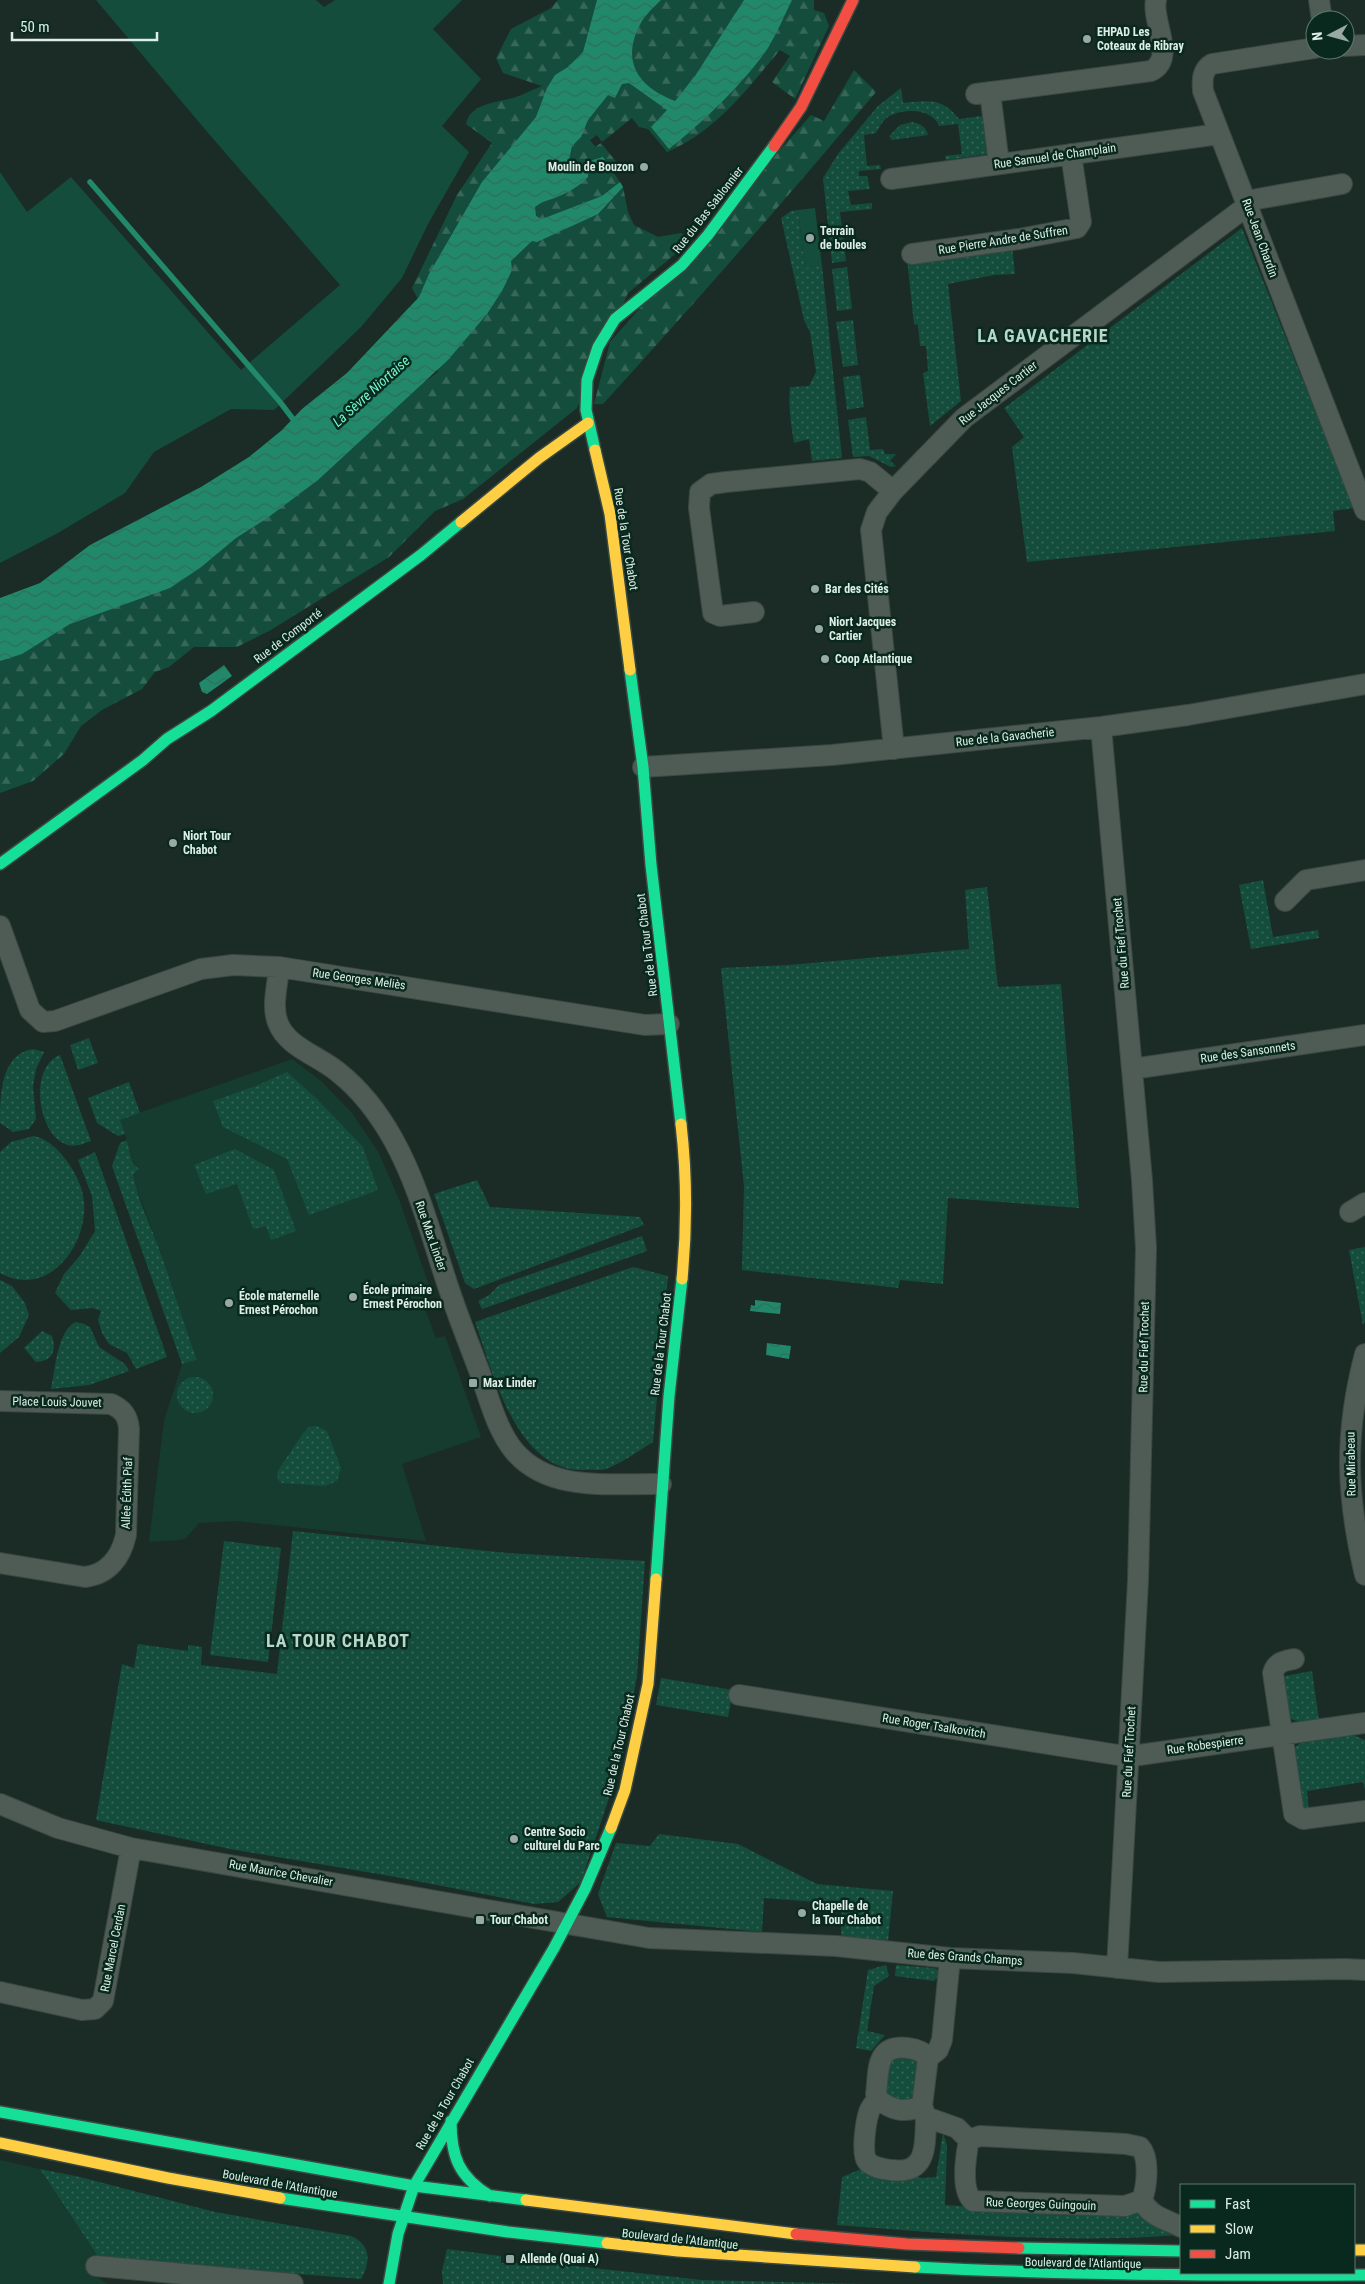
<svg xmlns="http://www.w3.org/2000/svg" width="1365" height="2284" viewBox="0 0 1365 2284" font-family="'Roboto Condensed',sans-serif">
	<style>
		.built { fill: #163c2f }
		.grass { fill: url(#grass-dots) }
		.forest { fill: url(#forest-firs) }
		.garden { fill: #144d3c }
		.water { fill: url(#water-waves) }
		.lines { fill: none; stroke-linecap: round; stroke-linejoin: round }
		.stream { stroke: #22886a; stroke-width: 5.5 }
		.street-casing { stroke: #3a4842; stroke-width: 22 }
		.fast-casing { stroke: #3a4842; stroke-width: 14 }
		.slow-casing { stroke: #3a4842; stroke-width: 14 }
		.jam-casing { stroke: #3a4842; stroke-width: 14 }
		.street { stroke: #4f5c56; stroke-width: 20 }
		.fast { stroke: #16e098; stroke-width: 11 }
		.slow { stroke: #ffcf43; stroke-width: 11 }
		.jam { stroke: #f24e42; stroke-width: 11 }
		.poi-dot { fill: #98aaa3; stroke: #09291e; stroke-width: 2 }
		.labels { text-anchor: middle; stroke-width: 5; stroke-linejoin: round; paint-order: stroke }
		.poi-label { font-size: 12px; font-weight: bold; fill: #dceee6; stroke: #09291e; text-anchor: start }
		.street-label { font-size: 12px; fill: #dceee6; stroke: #09291e }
		.water-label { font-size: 14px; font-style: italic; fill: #71fbcd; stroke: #09291e }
		.district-label { font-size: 18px; font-weight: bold; letter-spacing: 1px; fill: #b5d8ca; stroke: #09291e }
	</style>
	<defs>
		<pattern id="grass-dots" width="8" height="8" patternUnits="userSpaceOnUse" patternTransform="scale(1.25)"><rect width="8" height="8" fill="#144d3c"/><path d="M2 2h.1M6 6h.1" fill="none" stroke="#366758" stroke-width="1.8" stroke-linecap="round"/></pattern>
		<pattern id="forest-firs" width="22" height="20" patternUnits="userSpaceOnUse" patternTransform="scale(1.25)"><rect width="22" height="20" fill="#144d3c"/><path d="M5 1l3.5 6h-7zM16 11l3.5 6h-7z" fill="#366758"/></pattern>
		<pattern id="water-waves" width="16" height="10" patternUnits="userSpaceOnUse" patternTransform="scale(1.25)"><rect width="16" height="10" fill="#22886a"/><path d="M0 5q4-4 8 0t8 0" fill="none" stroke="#2f6e5b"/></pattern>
	</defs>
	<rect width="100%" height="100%" fill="#1b2c26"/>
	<path class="built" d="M292 1059 321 1081 352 1113 379 1153 400 1202 431 1291 423 1304 436 1338 445 1336 481 1437 402 1464 426 1541 236 1521 199 1523 186 1538 180 1540 149 1542 164 1421 182 1364 197 1360 169 1282 161 1253 136 1187 133 1173 139 1169 132 1163 127 1140 119 1120Z
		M0 2160 40 2169 97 2255 95 2276 108 2284H0Z"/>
	<path class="grass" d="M901 88 903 103C930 101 941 97 959 119L982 116 989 154 946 160 945 156 962 154 958 124 939 126C932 108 903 108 888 117 883 120 879 128 876 133L864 135 867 166 880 165 881 169 859 171V176H867L870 189 848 191 851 205 872 203V209L840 212 846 261 832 263 823 178 838 154 878 106Z
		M912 122C920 124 926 126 928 135L892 140 889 136 900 125Z
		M798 210 805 267 822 266 842 458 812 461 809 439 794 443C791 424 788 406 790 387L809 386 816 372 810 332 804 320 781 218 791 211Z
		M1242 228 1354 508 1333 511 1335 531 1027 562 1012 447 1024 437 1004 408Z
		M1012 245 1015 274 994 275 948 284 961 401 930 426 923 373 928 371 926 346H920L918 325 914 324 907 259Z
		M847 267 852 309 837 311 832 269Z
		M853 320 858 365 843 367 836 322Z
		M860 375 864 407 847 410 843 377Z
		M866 417 870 450 883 449 885 454H896L890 461 896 466 891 467 869 456 853 457 848 420Z
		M1263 880 1273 937 1318 930 1319 938 1251 949 1239 885Z
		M987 887 998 987 1061 984 1079 1208 948 1198 943 1284 900 1280 898 1288 742 1270 744 1186 721 968 789 965 969 949 965 890Z
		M89 1038 98 1063 78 1070 70 1045Z
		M33 1049 44 1052 36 1069 33 1086 36 1119 29 1129 13 1132 0 1123C0 1097 0 1054 33 1049Z
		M60 1055 91 1141C83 1144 73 1148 65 1144 37 1132 29 1067 60 1055Z
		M287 1072 317 1099 363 1147 378 1190 309 1215 287 1159 223 1127 213 1101 256 1086Z
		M129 1082 140 1113 120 1120 125 1134 118 1136 97 1123 88 1098Z
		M34 1136C50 1140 60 1151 69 1164 77 1176 83 1188 84 1203 87 1247 47 1299 0 1273V1152L11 1142Z
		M127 1140 132 1163 139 1169 133 1174C138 1202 152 1227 161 1254 173 1289 184 1325 197 1360L182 1364 112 1166 120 1143Z
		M235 1149 274 1170 296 1231 271 1240 266 1226 253 1229 237 1184 206 1194 194 1165Z
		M95 1152 167 1357 136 1369 127 1353 109 1344 102 1333 98 1320 101 1311 93 1308 71 1310 55 1293 64 1274 79 1257 95 1231 92 1196 78 1160Z
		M477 1180 490 1207 640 1217 644 1225 474 1289 465 1283 434 1194Z
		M642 1236 647 1251 482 1309 478 1301 489 1295 499 1285Z
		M1365 1247V1321L1363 1325 1349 1250Z
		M633 1267 668 1276 653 1442C638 1451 622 1463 606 1469 600 1471 590 1469 583 1470 516 1471 493 1372 475 1322Z
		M0 1280 12 1286 25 1303 29 1315 19 1337 0 1353Z
		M76 1322 84 1324 90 1327 99 1347 125 1364 129 1371 89 1385 51 1389C55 1371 57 1330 76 1322Z
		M42 1331 52 1336C57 1351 52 1361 36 1362L24 1348Z
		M177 1395a18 18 0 1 1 36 0a18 18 0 1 1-36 0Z
		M316 1426 327 1431 341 1468 337 1481 325 1486 282 1483 278 1480 277 1472 304 1432 309 1427Z
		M293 1531 508 1553 645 1561 637 1676 622 1759 581 1882 558 1902 534 1904 396 1877 230 1849 96 1820 122 1664 134 1668 138 1644 188 1651V1645L202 1647 201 1665 277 1674Z
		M224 1541 281 1548 268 1662 210 1655Z
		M1312 1671 1319 1720C1282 1725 1285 1716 1280 1683L1285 1676Z
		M661 1678 733 1690 728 1717 656 1705Z
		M1353 1735 1365 1740V1790L1363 1782 1307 1791 1309 1812 1301 1810 1293 1748 1301 1743Z
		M659 1834 738 1844 817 1884 893 1891 888 1941 841 1936 842 1904 764 1898 762 1932 607 1917 598 1894 616 1843 650 1846Z
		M886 1965 889 1976 874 1986 867 2031 885 2035 871 2051 856 2048 868 1970Z
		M896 1965 933 1968 937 1969 939 1975 934 1981 895 1976Z
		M906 2053 920 2063 919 2094 905 2105 885 2095 890 2058Z
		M943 2133 947 2145 945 2205 988 2208 1139 2207 1179 2235C1066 2244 950 2234 837 2225L842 2177 861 2169 895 2175 924 2178 936 2177Z
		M40 2169 80 2177 215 2212 351 2236C371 2244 371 2263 361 2279L157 2263 97 2255Z
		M447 2249 501 2256V2263H518L520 2260 702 2280 864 2284H443L442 2271Z"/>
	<path class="forest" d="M558 0H814V10L824 13 829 26 795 99 772 82 790 56 780 50C747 89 716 131 667 152L648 129 639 127 632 118 602 142 597 135 590 140 595 147 601 143 618 164 612 170 623 187 628 212 634 225 658 237 681 233 691 241 628 293 577 408 463 499 435 511 389 557 269 631 237 647H194L169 667 155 672 142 689 102 710 81 726 64 754 33 781 0 793V623L400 399 438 372 433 354 428 318 412 288 457 195 492 143 466 124C471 101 501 103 519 96 527 93 534 89 542 86L503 73 496 58 511 29 551 8Z
		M854 70 876 92C787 198 696 302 603 404H594L610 342 811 115 824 121Z"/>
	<path class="garden" d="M96 0H316L324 7 335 0H462L433 29 481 79 442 126 469 152 428 224 402 278 361 327 274 410 231 409 154 452 125 493 58 533 0 563V172L27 212 71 177 241 370 340 285 209 134Z
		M815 208 822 266 805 268 798 210Z"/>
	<path class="water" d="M597 0H661C655 6 647 13 642 21 620 59 636 86 675 101L695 76 744 0H792C784 16 777 33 768 48 744 83 702 123 669 149L651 127 667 110 629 83 622 84 615 98 608 95 588 120 581 137 572 146 569 160 570 167 603 157 606 162 588 174V177C579 186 570 192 557 197 548 201 544 200 535 207L536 216 542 219 602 196 620 182 623 187 598 214 537 242 532 241 511 261 512 270 502 291 487 314 448 360 318 480 266 519 236 538 200 568 170 588 70 624 22 654 0 661V598L40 583 90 545 201 487 249 457 282 430 302 409 347 373 419 297 429 274 482 182 536 117 547 88 555 75 568 67 583 52Z
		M224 665 232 676 207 694 202 692 199 683Z
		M755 1300 781 1303 780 1314 750 1311 751 1305 755 1306Z
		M767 1343 791 1346 789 1359 766 1355Z"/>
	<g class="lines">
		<path class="stream" d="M90 182 280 402 296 423"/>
		<g class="street-casing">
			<path id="street" d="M1319 0 1322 20
				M1345 46 1365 45
				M1315 48 1212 64C1202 70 1202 80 1203 91L1365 510
				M990 92 999 164
				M976 94 1151 71C1177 58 1151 21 1156 0
				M891 179 1219 134
				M912 254 1019 239 1077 228 1081 222 1071 154
				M754 612 720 616 713 613 699 508 700 492 711 484 726 482 860 469 870 472 893 491
				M1101 727 1142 1180 1146 1248 1138 1581 1117 1968
				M894 749 871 530 877 512 893 491 964 418 1247 206 1257 199 1342 184
				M643 767 832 755 1101 727 1188 715 1365 684
				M1285 901 1306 880 1365 870
				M0 926 30 1010 43 1022 55 1021 201 969 233 965 279 967 645 1025 669 1024
				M279 967C278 984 271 1006 278 1023 287 1047 319 1056 338 1072 361 1090 379 1114 393 1139 417 1182 430 1231 445 1277 455 1309 468 1341 480 1373 489 1398 497 1431 515 1452 551 1493 612 1483 661 1484
				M1132 1069 1365 1035
				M1350 1212 1365 1203
				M1365 1354C1344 1434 1346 1495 1365 1575
				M0 1401 111 1404C123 1409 128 1416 129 1429L126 1535C121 1557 109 1574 85 1577L0 1563
				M1294 1659C1284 1661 1276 1662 1273 1673L1294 1814 1303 1819 1365 1811
				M739 1695 1118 1755H1139L1365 1723
				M0 1804 58 1828 131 1848 649 1938 836 1946 950 1958 1073 1963 1159 1972 1345 1969 1365 1970
				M950 1958 942 2040 938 2050 928 2058 922 2106 926 2117 957 2128 969 2140
				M0 1992 82 2010 95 2009 103 2001 131 1848
				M878 2099C874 2103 871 2106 869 2112 866 2121 861 2153 867 2161 873 2168 883 2169 891 2170 928 2175 925 2145 926 2117
				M922 2106C905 2113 892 2111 878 2099L876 2094C879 2070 875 2044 908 2048 916 2049 923 2051 928 2058
				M1142 2200 1125 2206 973 2201C960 2190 966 2155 969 2140L980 2136 1126 2144 1140 2147C1150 2158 1147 2186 1142 2200 1150 2217 1166 2219 1181 2227
				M96 2266 293 2284"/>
		</g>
		<g class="fast-casing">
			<path id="fast" d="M595 450 586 410 587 380 598 347 615 319 682 265 708 235 774 146
				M630 670 643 767 651 865 681 1124
				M0 864 143 760 167 739 211 711 421 555 461 522
				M656 1579 669 1396 682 1279
				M0 2112 414 2186 526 2200
				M451 2121C451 2157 459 2177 490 2196
				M280 2198 508 2232 607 2243
				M1019 2248 1181 2251
				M915 2267C1065 2275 1215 2276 1365 2275
				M389 2284 398 2234 414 2186 554 1948 585 1889 611 1828"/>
		</g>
		<g class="slow-casing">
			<path id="slow" d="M595 450 610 514 630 670
				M461 522 539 458 588 423
				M681 1124C687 1176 687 1227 682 1279
				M611 1828 625 1790 648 1684 656 1579
				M0 2143 168 2178 280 2198
				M526 2200 796 2234
				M607 2243 678 2251 915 2267
				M1354 2250H1365"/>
		</g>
		<g class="jam-casing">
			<path id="jam" d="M774 146 801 107 853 0
				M796 2234 907 2244 1019 2248"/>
		</g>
		<use href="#street" class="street"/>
		<use href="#fast" class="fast"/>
		<use href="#slow" class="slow"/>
		<use href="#jam" class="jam"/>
	</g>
	<g class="poi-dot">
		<circle cx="1087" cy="39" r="5"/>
		<circle cx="644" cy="167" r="5"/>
		<circle cx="810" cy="238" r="5"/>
		<circle cx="815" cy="589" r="5"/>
		<circle cx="819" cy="629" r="5"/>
		<circle cx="825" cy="659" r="5"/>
		<circle cx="173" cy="843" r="5"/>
		<circle cx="353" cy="1297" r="5"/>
		<circle cx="229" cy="1303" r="5"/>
		<rect x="468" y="1378" width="10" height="10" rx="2.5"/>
		<circle cx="514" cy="1839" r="5"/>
		<circle cx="802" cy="1913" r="5"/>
		<rect x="475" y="1915" width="10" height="10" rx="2.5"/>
		<rect x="505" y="2254" width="10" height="10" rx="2.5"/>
	</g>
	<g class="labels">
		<g class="poi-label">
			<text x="1097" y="36">EHPAD Les<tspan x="1097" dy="14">Coteaux de Ribray</tspan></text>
			<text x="634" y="171" text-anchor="end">Moulin de Bouzon</text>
			<text x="820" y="235">Terrain<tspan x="820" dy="14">de boules</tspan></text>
			<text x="825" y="593">Bar des Cités</text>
			<text x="829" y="626">Niort Jacques<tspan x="829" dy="14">Cartier</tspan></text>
			<text x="835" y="663">Coop Atlantique</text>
			<text x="183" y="840">Niort Tour<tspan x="183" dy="14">Chabot</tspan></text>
			<text x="363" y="1294">École primaire<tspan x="363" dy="14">Ernest Pérochon</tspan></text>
			<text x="239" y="1300">École maternelle<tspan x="239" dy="14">Ernest Pérochon</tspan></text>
			<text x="483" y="1387">Max Linder</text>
			<text x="524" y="1836">Centre Socio<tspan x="524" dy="14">culturel du Parc</tspan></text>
			<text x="812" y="1910">Chapelle de<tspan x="812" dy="14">la Tour Chabot</tspan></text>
			<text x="490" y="1924">Tour Chabot</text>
			<text x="520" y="2263">Allende (Quai A)</text>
		</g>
		<g class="street-label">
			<text transform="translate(1055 156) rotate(-8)" y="4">Rue Samuel de Champlain</text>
			<text transform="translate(708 210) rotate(-52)" y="4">Rue du Bas Sablonnier</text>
			<text transform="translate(1260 238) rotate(70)" y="4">Rue Jean Chardin</text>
			<text transform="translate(1003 240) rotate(-9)" y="4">Rue Pierre Andre de Suffren</text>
			<text transform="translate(998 393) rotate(-38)" y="4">Rue Jacques Cartier</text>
			<text transform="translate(626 539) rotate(81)" y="4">Rue de la Tour Chabot</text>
			<text transform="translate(288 636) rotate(-37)" y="4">Rue de Comporté</text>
			<text transform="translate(1005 737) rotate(-6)" y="4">Rue de la Gavacherie</text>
			<text transform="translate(1121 943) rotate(-95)" y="4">Rue du Fief Trochet</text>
			<text transform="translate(647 945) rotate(-97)" y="4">Rue de la Tour Chabot</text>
			<text transform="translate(359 979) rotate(8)" y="4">Rue Georges Meliès</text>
			<text transform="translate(1248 1052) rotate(-8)" y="4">Rue des Sansonnets</text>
			<text transform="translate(431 1236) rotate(71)" y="4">Rue Max Linder</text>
			<text transform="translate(661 1344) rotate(-83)" y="4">Rue de la Tour Chabot</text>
			<text transform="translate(1144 1347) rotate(-89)" y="4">Rue du Fief Trochet</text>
			<text transform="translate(57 1402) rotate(1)" y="4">Place Louis Jouvet</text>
			<text transform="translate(1351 1464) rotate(-91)" y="4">Rue Mirabeau</text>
			<text transform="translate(127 1493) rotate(-88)" y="4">Allée Édith Piaf</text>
			<text transform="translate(934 1726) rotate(9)" y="4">Rue Roger Tsalkovitch</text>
			<text transform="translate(619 1745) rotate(-77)" y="4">Rue de la Tour Chabot</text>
			<text transform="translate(1205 1745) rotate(-8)" y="4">Rue Robespierre</text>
			<text transform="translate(1129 1752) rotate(-87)" y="4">Rue du Fief Trochet</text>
			<text transform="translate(281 1873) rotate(10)" y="4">Rue Maurice Chevalier</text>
			<text transform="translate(113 1948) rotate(-79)" y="4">Rue Marcel Cerdan</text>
			<text transform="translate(965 1957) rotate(4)" y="4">Rue des Grands Champs</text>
			<text transform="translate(445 2104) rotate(-60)" y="4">Rue de la Tour Chabot</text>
			<text transform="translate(280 2184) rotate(10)" y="4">Boulevard de l'Atlantique</text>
			<text transform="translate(1041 2204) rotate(2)" y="4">Rue Georges Guingouin</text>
			<text transform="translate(680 2239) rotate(6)" y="4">Boulevard de l'Atlantique</text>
			<text transform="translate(1083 2263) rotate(1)" y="4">Boulevard de l'Atlantique</text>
		</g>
		<g class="water-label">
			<text transform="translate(371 391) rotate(-42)" y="5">La Sèvre Niortaise</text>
		</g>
		<g class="district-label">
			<text x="1043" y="342">LA GAVACHERIE</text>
			<text x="338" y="1647">LA TOUR CHABOT</text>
		</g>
	</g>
	<rect x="1180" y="2184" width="175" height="90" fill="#09291e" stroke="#5d786e"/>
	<rect x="1190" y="2200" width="25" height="8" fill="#16e098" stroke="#5d786e"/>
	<text x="1225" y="2209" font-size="15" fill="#dceee6">Fast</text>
	<rect x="1190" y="2225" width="25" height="8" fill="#ffcf43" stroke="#5d786e"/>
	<text x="1225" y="2234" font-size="15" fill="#dceee6">Slow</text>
	<rect x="1190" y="2250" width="25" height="8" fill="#f24e42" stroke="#5d786e"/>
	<text x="1225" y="2259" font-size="15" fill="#dceee6">Jam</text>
	<g transform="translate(1330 35) rotate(264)"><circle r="24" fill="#09291e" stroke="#5d786e"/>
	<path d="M0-4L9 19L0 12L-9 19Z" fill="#98aaa3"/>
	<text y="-8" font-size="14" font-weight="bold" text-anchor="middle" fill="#dceee6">N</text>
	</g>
	<path d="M12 32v8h145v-8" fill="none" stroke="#dceee6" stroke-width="2.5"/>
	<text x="20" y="32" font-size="15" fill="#dceee6" stroke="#09291e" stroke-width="4" paint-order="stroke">50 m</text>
</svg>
